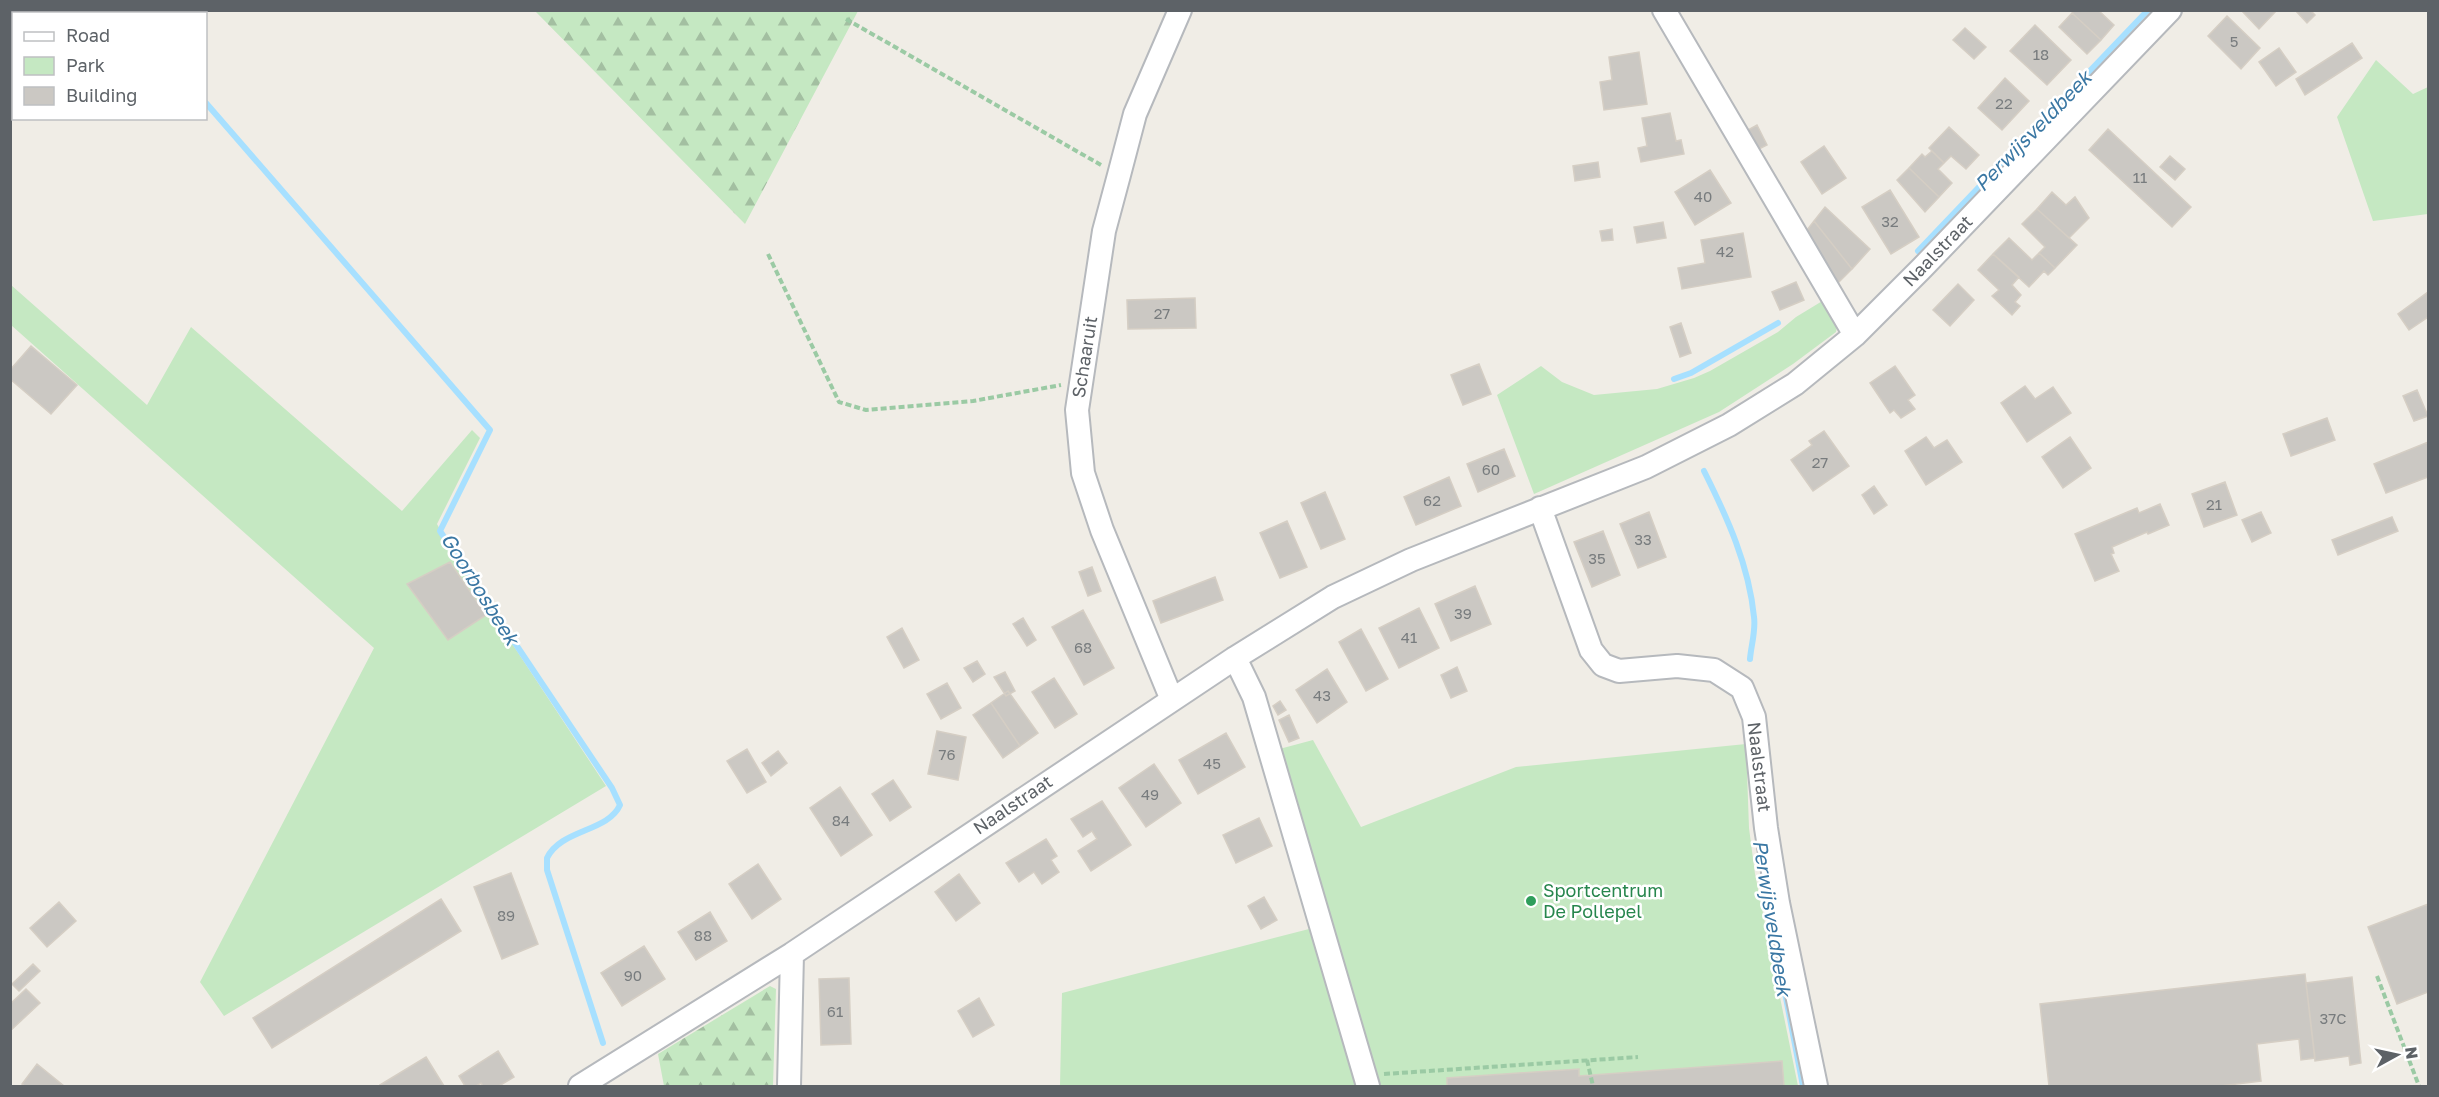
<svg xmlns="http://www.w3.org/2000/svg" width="2439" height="1097" viewBox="0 0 2439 1097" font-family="'Golos Text',sans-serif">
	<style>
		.green { fill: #c5e8c2 }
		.forest { fill: url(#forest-firs) }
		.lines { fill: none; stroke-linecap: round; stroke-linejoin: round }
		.stream { stroke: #a7e0ff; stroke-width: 6 }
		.building { fill: #cbc8c3; stroke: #d5cec4; stroke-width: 1.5 }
		.minor-casing { stroke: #b6b9bd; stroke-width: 26 }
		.path { stroke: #9bcaa4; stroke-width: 4; stroke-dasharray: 6 3; stroke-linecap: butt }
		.minor { stroke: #fff; stroke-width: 22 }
		.leisure-dot { fill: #2e9e5b; stroke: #fff; stroke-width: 2 }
		.labels { text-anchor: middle; stroke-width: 5; stroke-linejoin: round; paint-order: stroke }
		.number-label { font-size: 15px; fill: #787c7e }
		.street-label { font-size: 18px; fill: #5d6267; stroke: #fff }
		.leisure-label { font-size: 18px; fill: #27864d; stroke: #fff; text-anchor: start }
		.water-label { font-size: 20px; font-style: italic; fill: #3a77a3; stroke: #fff }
	</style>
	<defs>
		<pattern id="forest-firs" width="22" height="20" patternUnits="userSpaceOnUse" patternTransform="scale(1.5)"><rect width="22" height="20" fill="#c5e8c2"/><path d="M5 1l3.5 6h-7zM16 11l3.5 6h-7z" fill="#a3bfa1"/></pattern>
	</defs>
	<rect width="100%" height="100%" fill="#f0ede6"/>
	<path class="green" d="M2376 60 2413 94 2428 87V214L2373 221 2337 117Z
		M11 285 147 405 191 327 402 511 472 430 480 438 437 524 455 557 606 786 224 1016 200 982 374 648 11 325Z
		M1824 300 1838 321 1836 332 1793 364 1719 412 1534 494 1497 395 1541 366 1562 382 1594 395 1657 389 1694 378 1710 371 1778 332 1796 317Z
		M1313 740 1361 827 1516 767 1746 744 1749 828 1755 874 1798 1086H1060L1062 993 1309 929 1261 754Z"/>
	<path class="forest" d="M535 11H858L745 224Z
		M770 986 776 989 773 1086H664L658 1054Z"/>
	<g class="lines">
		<path class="stream" d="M125 10 128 14
			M206 103 490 430 440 531 612 788 620 805C608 832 561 829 547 858V870L603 1043
			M1918 251 2148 10
			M1674 379 1691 373 1778 323
			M1704 471C1727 517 1749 565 1754 617 1756 630 1751 646 1750 659
			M1764 884 1803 1086"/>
	</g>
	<path class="building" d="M42 10H74L73 14H41Z
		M2075 10H2098L2114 25 2101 40 2072 13Z
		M2241 10H2277L2259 29Z
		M2295 10H2310L2315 15 2307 23Z
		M2072 13 2101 40 2087 54 2059 27Z
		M2227 16 2260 48 2241 69 2208 36Z
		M2035 25 2071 60 2047 85 2010 51Z
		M1965 28 1986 47 1974 59 1953 40Z
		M2352 43 2362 58 2305 95 2296 79Z
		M2279 48 2296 72 2276 86 2259 62Z
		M1639 52 1647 104 1604 110 1600 82 1612 80 1609 57Z
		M2005 78 2029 101 2002 130 1978 108Z
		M1670 113 1676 141 1681 140 1684 154 1641 162 1638 148 1647 146 1642 118Z
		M1757 125 1767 145 1755 151 1746 131Z
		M1949 127 1979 155 1966 169 1951 156 1944 163 1929 148Z
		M2108 129 2191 207 2172 227 2089 150Z
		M1824 146 1846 178 1822 194 1801 162Z
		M1932 151 1944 163 1938 169 1952 183 1939 197 1909 168 1922 154 1925 157Z
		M2170 156 2185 169 2175 180 2160 167Z
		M1598 162 1600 177 1575 181 1573 166Z
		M1909 168 1939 197 1925 212 1897 180Z
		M1710 170 1731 203 1695 225 1675 192Z
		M1890 190 1919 237 1891 254 1862 207Z
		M2052 192 2066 205 2075 197 2089 218 2069 238 2037 209Z
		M1825 207 1870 249 1852 269 1814 221Z
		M2037 209 2077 245 2055 268 2039 253 2045 247 2022 224Z
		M1814 221 1852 269 1837 284 1808 248 1814 241 1807 230Z
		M1663 222 1666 238 1637 243 1634 227Z
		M1612 229 1613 240 1602 241 1600 231Z
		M1743 233 1751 277 1682 289 1678 268 1705 263 1701 240Z
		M2009 238 2032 260 2039 253 2055 268 2048 275 2044 271 2029 287 1993 254Z
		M1993 254 2019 277 2012 285 2021 295 2015 302 2020 306 2012 315 1992 296 1999 290 1978 270Z
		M1796 282 1804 300 1780 310 1772 292Z
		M1958 284 1974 300 1950 326 1933 310Z
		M2428 292V317L2409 330 2398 314Z
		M1195 298 1196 328 1128 329 1127 300Z
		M1681 323 1691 353 1680 357 1670 327Z
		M31 346 77 385 51 414 10 379V370Z
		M1479 364 1491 394 1463 405 1451 375Z
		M1895 366 1915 395 1908 400 1915 409 1901 418 1894 410 1890 413 1870 383Z
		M2025 386 2035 399 2053 387 2071 413 2027 442 2001 403Z
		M2417 390 2428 416 2414 421 2403 396Z
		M2327 418 2335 440 2291 456 2283 434Z
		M1824 431 1849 466 1813 491 1791 460 1812 445 1809 441Z
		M1926 437 1934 448 1947 440 1962 462 1926 485 1905 451Z
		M2070 437 2091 468 2063 488 2042 457Z
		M2428 442V477L2386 493 2374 464Z
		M1504 449 1515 476 1478 492 1467 464Z
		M1449 477 1461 506 1416 525 1404 497Z
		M2225 482 2237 515 2204 527 2192 494Z
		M1874 486 1887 505 1874 514 1862 495Z
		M1325 492 1345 539 1321 549 1301 503Z
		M2160 504 2169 525 2148 534 2147 532 2112 547 2114 553 2111 554 2119 571 2095 581 2075 534 2137 508 2139 513Z
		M1649 512 1666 557 1638 568 1620 524Z
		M2261 512 2271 533 2252 542 2242 520Z
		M2392 517 2398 531 2338 555 2332 540Z
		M1287 521 1307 567 1280 578 1260 533Z
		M1603 531 1620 575 1592 587 1574 542Z
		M450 562 486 615 448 640 407 584Z
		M1092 567 1101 591 1088 596 1079 572Z
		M1215 577 1223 600 1161 623 1153 601Z
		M1475 586 1491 624 1451 641 1435 604Z
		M1419 608 1439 648 1399 668 1379 628Z
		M1083 610 1114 668 1084 685 1052 627Z
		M1023 618 1036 640 1027 646 1013 624Z
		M902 628 919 660 904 668 887 637Z
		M1361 629 1388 679 1366 691 1339 642Z
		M977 661 985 674 973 682 964 668Z
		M1457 667 1467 691 1451 698 1441 675Z
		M1327 669 1347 702 1317 723 1296 690Z
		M1005 672 1015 691 1006 696 994 677Z
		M1054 678 1077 714 1055 728 1032 692Z
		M947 683 961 708 941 719 927 694Z
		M1008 691 1038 733 1020 746 991 703Z
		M1280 701 1286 710 1278 715 1273 706Z
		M991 703 1020 746 1003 758 973 715Z
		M1289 715 1299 738 1289 742 1279 720Z
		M937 731 966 737 958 780 928 774Z
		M1226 733 1245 767 1198 794 1179 760Z
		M747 749 766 782 747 793 727 761Z
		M778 751 787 763 771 776 762 763Z
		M1154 764 1181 803 1146 827 1119 788Z
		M893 780 911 807 890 821 872 794Z
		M840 787 872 835 841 856 810 808Z
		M1102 801 1131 845 1091 871 1078 851 1097 839 1092 831 1083 837 1071 819Z
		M1259 818 1272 846 1236 863 1223 835Z
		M1046 839 1057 856 1051 860 1059 872 1042 884 1034 872 1019 882 1006 863Z
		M758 864 781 899 752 919 729 884Z
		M511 873 538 944 502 959 474 887Z
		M959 874 980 903 956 921 935 892Z
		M1264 897 1277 920 1261 929 1248 906Z
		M441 899 461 931 272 1048 253 1018Z
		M59 902 76 921 47 947 30 928Z
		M2428 904V992L2397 1004 2368 927Z
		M710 912 727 941 696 960 678 932Z
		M644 946 665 979 622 1006 601 973Z
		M33 964 40 971 19 991 12 984Z
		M2305 974 2315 1058 2301 1060 2299 1039 2257 1044 2261 1081 2220 1086H2049L2040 1004Z
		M2352 977 2361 1063 2350 1065 2349 1056 2315 1061 2306 983Z
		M849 978 851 1044 821 1045 819 979Z
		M26 989 40 1003 10 1031V1004Z
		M979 998 994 1025 973 1037 958 1011Z
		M498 1051 514 1077 499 1086H483L481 1083 476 1086H465L459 1076Z
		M426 1057 444 1086H381L380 1085Z
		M1782 1061 1784 1086H1447V1078L1579 1069V1076Z
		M37 1064 64 1086H25L22 1084Z"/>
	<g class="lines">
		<g class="minor-casing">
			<path id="minor" d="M1664 10 1855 335
				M20 14 21 10
				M10 37 14 30
				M1540 508 1591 650 1603 665 1619 671 1677 666 1714 670 1742 688 1754 717 1766 828 1778 903 1816 1086
				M1235 658 1254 697 1368 1086
				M1172 700 1102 530 1083 473 1077 410 1104 231 1119 175 1135 114 1180 10
				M580 1086 792 954 1235 658 1333 597 1411 560 1646 467 1729 425 1795 384 1855 335 1922 268 2170 10
				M789 1086 792 954"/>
		</g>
		<path class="path" d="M846 19 1101 165
			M768 254 839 402 866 410 973 401 1061 385
			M2377 976 2419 1086
			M1587 1060 1593 1086
			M1384 1074 1638 1057"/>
		<use href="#minor" class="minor"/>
	</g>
	<circle class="leisure-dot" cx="1531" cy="901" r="6"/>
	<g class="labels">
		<g class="number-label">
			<text x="2234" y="47">5</text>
			<text x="2041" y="60">18</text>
			<text x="2004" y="109">22</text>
			<text x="2140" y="183">11</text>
			<text x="1703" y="202">40</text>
			<text x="1890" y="227">32</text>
			<text x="1725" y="257">42</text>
			<text x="1162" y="319">27</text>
			<text x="1820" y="468">27</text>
			<text x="1491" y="475">60</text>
			<text x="1432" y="506">62</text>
			<text x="2214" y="510">21</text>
			<text x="1643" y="545">33</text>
			<text x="1597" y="564">35</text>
			<text x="1463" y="619">39</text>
			<text x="1409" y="643">41</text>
			<text x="1083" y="653">68</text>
			<text x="1322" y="701">43</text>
			<text x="947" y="760">76</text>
			<text x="1212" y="769">45</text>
			<text x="1150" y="800">49</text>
			<text x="841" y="826">84</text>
			<text x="506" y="921">89</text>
			<text x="703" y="941">88</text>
			<text x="633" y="981">90</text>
			<text x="835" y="1017">61</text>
			<text x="2333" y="1024">37C</text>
		</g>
		<g class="street-label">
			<text transform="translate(1938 251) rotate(-46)" y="6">Naalstraat</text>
			<text transform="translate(1085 357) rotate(-81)" y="6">Schaaruit</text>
			<text transform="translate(1759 767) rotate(83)" y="6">Naalstraat</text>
			<text transform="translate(1013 805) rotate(-34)" y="6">Naalstraat</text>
		</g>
		<g class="leisure-label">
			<text x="1543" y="897">Sportcentrum<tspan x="1543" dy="21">De Pollepel</tspan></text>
		</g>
		<g class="water-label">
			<text transform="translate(2033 131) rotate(-46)" y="7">Perwijsveldbeek</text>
			<text transform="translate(480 589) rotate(58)" y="7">Goorbosbeek</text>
			<text transform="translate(1772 918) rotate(81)" y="7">Perwijsveldbeek</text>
		</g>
	</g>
	<rect width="2439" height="1097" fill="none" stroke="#5d6267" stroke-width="24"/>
	<rect x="12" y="12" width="195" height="108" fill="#ffffff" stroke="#bec0c2" stroke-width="1.5"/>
	<rect x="24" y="32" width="30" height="9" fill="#ffffff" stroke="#bec0c2" stroke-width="1.5"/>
	<text x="66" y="42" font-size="18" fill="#5d6267">Road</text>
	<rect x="24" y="57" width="30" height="18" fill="#c5e8c2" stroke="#bec0c2" stroke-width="1.5"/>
	<text x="66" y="72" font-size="18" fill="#5d6267">Park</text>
	<rect x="24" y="87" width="30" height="18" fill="#cbc8c3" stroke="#bec0c2" stroke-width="1.5"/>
	<text x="66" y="102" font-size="18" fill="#5d6267">Building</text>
	<g transform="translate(2397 1055) rotate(82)" stroke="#ffffff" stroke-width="4.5" paint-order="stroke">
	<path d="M0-4.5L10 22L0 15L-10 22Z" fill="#5d6267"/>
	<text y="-9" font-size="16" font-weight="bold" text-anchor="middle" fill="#5d6267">N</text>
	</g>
</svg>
